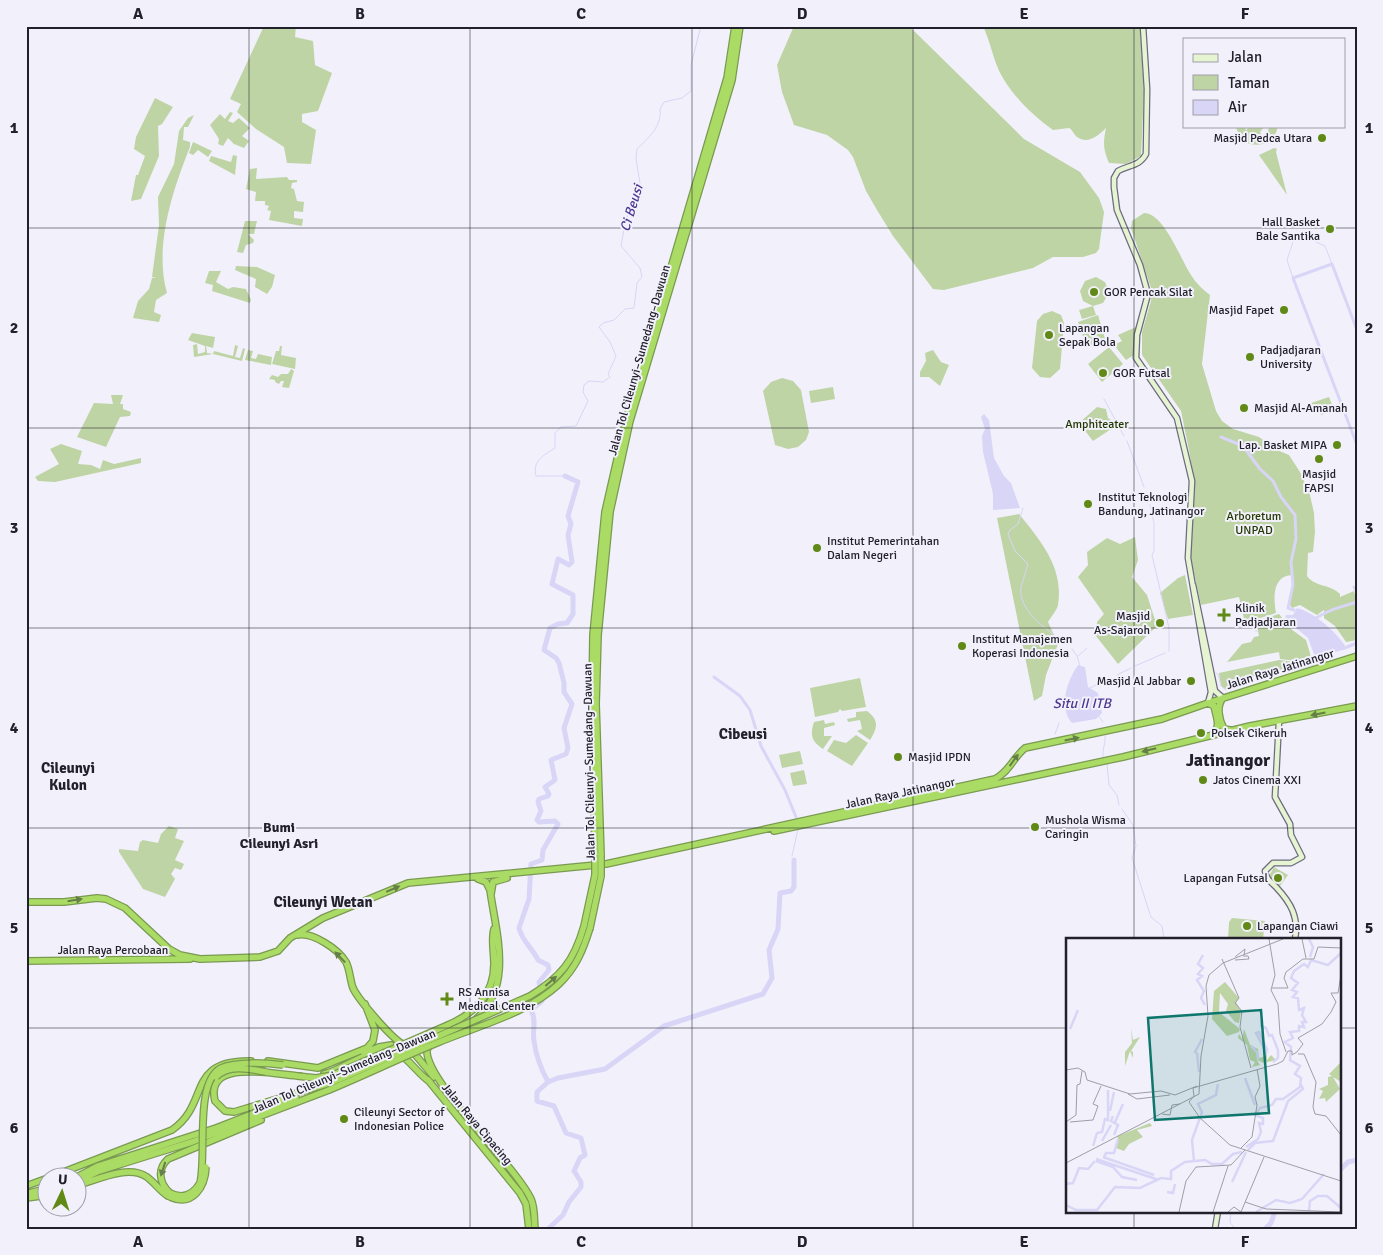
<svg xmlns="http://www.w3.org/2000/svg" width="1383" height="1255" viewBox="0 0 1383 1255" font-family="Signika,sans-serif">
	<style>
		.green { fill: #bed4a5 }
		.water { fill: #d8d5f6 }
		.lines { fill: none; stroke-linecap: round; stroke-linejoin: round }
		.stream { stroke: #d8d5f6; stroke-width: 1 }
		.canal { stroke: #d8d5f6; stroke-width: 3 }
		.river { stroke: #d8d5f6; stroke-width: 5 }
		.secondary-casing { stroke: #6d6b81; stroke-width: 7 }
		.highway-casing { stroke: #7a9a51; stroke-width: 8 }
		.secondary { stroke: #e6f4d1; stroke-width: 4.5 }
		.highway { stroke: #aadb65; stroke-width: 5.5 }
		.highway-bridge-casing { stroke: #7a9a51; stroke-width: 8; stroke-linecap: butt }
		.highway-bridge { stroke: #aadb65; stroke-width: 5.5 }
		.oneway { fill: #667e48 }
		.grid { fill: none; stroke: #22212b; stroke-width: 1; stroke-opacity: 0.55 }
		.poi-dot { fill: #608915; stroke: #f2f1fb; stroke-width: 2 }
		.labels { text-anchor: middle; stroke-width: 4; stroke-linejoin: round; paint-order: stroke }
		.poi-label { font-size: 12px; fill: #22212b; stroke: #f2f1fb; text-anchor: start }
		.street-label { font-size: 12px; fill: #22212b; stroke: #f2f1fb }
		.park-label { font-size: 12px; fill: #233800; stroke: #f2f1fb }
		.water-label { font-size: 14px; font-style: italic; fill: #4e3891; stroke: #f2f1fb }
		.neighbourhood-label { font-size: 14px; font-weight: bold; fill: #22212b; stroke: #f2f1fb }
		.quarter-label { font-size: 15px; font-weight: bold; fill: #22212b; stroke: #f2f1fb }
		.district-label { font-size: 18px; font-weight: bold; fill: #22212b; stroke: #f2f1fb }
		.inset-river { fill: none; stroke: #d8d5f6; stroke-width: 2.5 }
		.inset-road { fill: none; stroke: #9f9ea8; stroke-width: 1 }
		.view { fill: #0f766e; fill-opacity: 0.15; stroke: #0f766e; stroke-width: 2.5 }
		.inset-edge { fill: none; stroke: #22212b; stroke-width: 2.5 }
		.neatline { fill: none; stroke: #22212b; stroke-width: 2 }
		.grid-label { font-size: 16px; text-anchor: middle; font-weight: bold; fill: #22212b }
	</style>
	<rect width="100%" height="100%" fill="#f2f1fb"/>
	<path class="green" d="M264 26H296L295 37 313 41 315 65 332 73 318 111 302 114V122L316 130 311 164 287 163 284 147 256 129 237 112 241 104 230 99Z
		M794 26H909L1024 139 1080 172 1099 198 1104 212 1099 249 1096 253 1083 257H1053L1033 268 944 290 933 289 893 236 877 210 866 191 853 157 848 150 827 135 794 125 782 92 777 65Z
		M983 26H1140L1144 91 1141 156 1126 164 1109 163C1103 149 1103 142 1106 128 1099 135 1088 145 1077 137 1073 134 1073 130 1069 128L1053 130C1032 115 1007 91 997 66 992 53 989 39 983 26Z
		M155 98 173 107 162 124 158 126 159 156 141 199 131 201 136 175H138L145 156 134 149 136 137Z
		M230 112 233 113 228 121 233 123 239 118 250 128 242 136 249 141 244 148 234 144 228 138 223 146 218 144 219 139 210 125 220 114 225 119Z
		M194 115 188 127H184L183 140 190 142V147C172 192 154 247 167 293L156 300 154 312 161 315 159 322 133 318 138 301 149 289 152 278H156L152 277 159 225 158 197 174 164 179 131 188 118Z
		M1235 126H1245L1246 131 1249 126H1265L1260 132 1262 136 1268 131 1269 127 1278 126C1275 144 1257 150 1242 140Z
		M193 142 212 151 208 157 198 150 193 155 189 153Z
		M1274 148 1277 149 1276 152 1287 195 1259 155Z
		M233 155 237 156 235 175 209 161 211 156 231 162Z
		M257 168 256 179 287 177 289 180H297V182L292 183 291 188 294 189 297 201 304 202 303 212 294 211V218L303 219 302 226 269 220 271 211 267 210 269 206 265 205V201H255L256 192 246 189 250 169Z
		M1144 213C1164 213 1181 260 1191 275 1196 283 1202 289 1210 295L1202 364 1216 411 1222 421 1233 429 1259 437 1277 450 1289 455 1300 472 1310 495 1314 513 1315 532 1313 552 1308 553 1307 576C1315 587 1330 584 1340 594V597L1354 591 1357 602V640L1346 642 1335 626 1324 618V610L1336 601 1317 615 1300 605 1292 608 1289 603 1293 585V575C1273 575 1273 597 1276 613L1245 623 1239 597 1201 605 1190 556 1194 481 1189 450 1181 411 1142 355V332L1151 301V288L1131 228 1132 221Z
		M245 221H257L254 234H248L254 240 253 243 246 245 243 253 237 252Z
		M236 266 257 267 275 275 272 287 267 294 255 287 256 279 235 270Z
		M209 271H221L216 282 228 289 233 287 246 289 251 300 250 303 212 291 213 285 205 283Z
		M1096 277 1105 282 1109 293 1103 303 1093 306 1096 315 1082 319 1079 310 1093 306 1083 301 1080 291 1085 281Z
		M1052 311 1061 315 1064 323 1060 369 1050 378 1040 377 1032 368 1037 321 1043 314Z
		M1098 315 1106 342 1087 348 1078 322Z
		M1136 327 1134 355 1126 360 1114 345 1122 341 1118 335Z
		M192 333 215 337 213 348 206 346 207 353 213 354 214 351 233 356 235 345 238 346 235 357 240 358 243 348 245 349 242 361 213 354 194 357 193 345 197 344 198 354 205 352V346L188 340Z
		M280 346H282L281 355 296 358 295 369 272 364 276 351H279Z
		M1109 347 1123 364 1102 382 1088 364Z
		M248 350 253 351 251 358 256 359 258 354 272 357 271 365 245 360Z
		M933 350 941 362 949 365 940 386 929 377H920V372L926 361 925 353Z
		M291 369 294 371 289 388 282 387 284 381H281L279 384 275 382V380L269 379 272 375 278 377 281 374H288Z
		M782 378 793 381 801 390 809 432 806 440 798 447 788 449 775 445 763 391 771 382Z
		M833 387 835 399 811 403 809 391Z
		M111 395H123L120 404H123V409L131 412 130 416 120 417 106 447 77 437 94 403 113 404Z
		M1329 397 1334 410 1321 415 1319 409 1314 411 1311 403Z
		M1097 407 1106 409 1108 418 1111 420V429L1093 441 1079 423Z
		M61 444 82 451 78 464 91 465 100 469 103 460 114 464 141 458V463L55 482 38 481 35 477 59 464 50 449Z
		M1019 514C1041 541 1064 568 1058 605 1057 610 1051 617 1048 622L1058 644 1046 675 1042 696 1034 701 997 518Z
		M1135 537 1138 560 1132 577 1147 595 1157 626 1118 664 1096 636 1097 622 1104 614 1078 577 1088 565 1087 552 1107 538 1120 544Z
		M1185 575 1193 615 1168 619 1160 593 1178 578Z
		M1279 614 1291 629 1306 640 1312 660 1305 662 1280 659 1279 652 1227 662 1242 644 1251 642 1254 637 1259 636 1256 621Z
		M1279 660 1302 663 1313 661 1314 665 1300 669 1278 670 1242 680 1226 690 1221 686 1219 673Z
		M860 678 866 707 842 711 840 709 838 712 815 717 810 688Z
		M867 711C879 720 878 727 870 740L857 731 862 729 860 720 848 722 847 719 856 717V712Z
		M824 720 825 724 834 722 835 725 824 728V736H832L823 749C811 741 810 735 814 722Z
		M856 735 868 743 852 766 827 751 834 740 846 743Z
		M800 751 803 764 782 768 779 755Z
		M804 770 807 784 793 786 790 773Z
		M169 826 178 829 175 838 184 841 175 860 184 864 181 870 175 868 171 874 175 879 165 897 143 889 119 852V849L138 851 140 842 143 840 158 843 161 834Z
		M1274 867 1288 875 1280 886 1274 884 1269 876Z
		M1232 918 1265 921 1263 939H1228L1229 922Z"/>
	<path class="water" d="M984 414 989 420 994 458 1004 476 1011 483 1020 508 993 510V494L983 452 982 436 985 429 981 417Z
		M1297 608C1314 612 1339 634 1347 649L1315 657 1308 638 1285 619 1286 615H1293Z
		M1078 665 1085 667 1088 687 1098 693 1102 713 1096 719 1072 723C1058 707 1067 681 1078 665Z"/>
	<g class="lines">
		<path class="stream" d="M1293 278 1287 260 1296 233 1325 246 1332 264
			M1104 399 1124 436
			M1127 441 1144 487
			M565 476H536C532 461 544 455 555 448V433L561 427 576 426 588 401 583 392 584 385 589 381 603 382 610 377 608 374 616 356 610 342 599 327 603 323 614 320 625 309 634 308 637 283 642 277 640 268 621 246 625 223 640 183 636 159 637 149C648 138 662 127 660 109L664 102 682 98 691 91V65L701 26
			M1146 492 1149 500
			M1150 505 1154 523V551L1152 555 1169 628V651
			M1023 508 1018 524 1010 530 1008 534 1015 551 1028 564C1026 572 1023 579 1021 587 1018 611 1047 630 1063 641
			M1255 631H1258
			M1072 649 1077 656 1080 666
			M1078 656 1087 648
			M1135 666 1165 653
			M1216 673 1218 674 1221 686 1226 690 1242 680 1278 670H1299L1314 664
			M1117 675 1131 668
			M1090 688 1107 679
			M1098 715 1103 722
			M1055 734 1059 723
			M1103 758C1102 748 1106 744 1105 736
			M1107 764 1109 785 1117 795 1119 805
			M1122 809 1133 825 1136 846 1132 858 1149 911 1151 917 1162 926 1164 939
			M792 856 798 829
			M1231 1211 1230 1222 1235 1229"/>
		<path class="canal" d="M1357 330 1332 264 1293 278 1357 445
			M1221 437 1243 446 1260 469 1273 481 1281 497 1295 515 1296 539 1291 562 1293 585 1288 608 1294 610
			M1354 587 1357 592
			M1316 618C1332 608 1339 608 1357 602
			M1347 647 1357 643
			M714 677 740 696 750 710 761 746 785 790 796 817"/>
		<path class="river" d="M548 1082C541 1069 536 1056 534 1041 532 1030 537 1021 531 1010L542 1001 539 982 549 970 548 965 538 960C533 949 522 941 519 928L529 899 531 864 542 860 543 850 558 824 555 821 539 822 537 820 541 811 538 802 539 799 548 796 549 794 545 787 555 780 551 760 566 754 568 748 564 728 572 704 564 692V683L559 663 556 658 544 650 550 628 558 624 567 623 573 614V595L552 584 558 559 569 565 572 562 568 535 571 524 568 516 578 482 565 476
			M1339 1171 1348 1162 1357 1160
			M548 1229 563 1215 569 1202 581 1187V1182L574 1171 580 1158 585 1155 581 1138 566 1133 554 1106 537 1101V1092L548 1082 558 1078 605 1069 664 1026 763 994 772 978 769 950 778 929 780 893 791 891 794 887V860
			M1265 1229 1271 1223 1275 1211"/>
		<g class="secondary-casing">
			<path id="secondary" d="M1143 26 1147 89 1146 154C1140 166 1129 165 1118 171L1114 178V187L1117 210 1140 265 1148 294 1137 335 1136 358 1177 418 1192 481 1188 558 1211 692 1208 703
				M1193 585 1215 691 1223 698
				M1279 721 1275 797 1290 824 1291 835 1302 857 1291 863H1273L1265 871C1266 879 1271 882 1276 887 1291 903 1299 917 1295 939
				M1215 1229 1218 1211"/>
		</g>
		<g class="highway-casing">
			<path id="highway" d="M1223 698C1216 706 1219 720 1224 729L1230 730
				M1208 703 1214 706C1216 716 1221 726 1214 734
				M774 831 1123 757 1250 726 1357 706
				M595 855 592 704 593 635 605 512 626 420 727 78 735 26
				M601 855 596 704 598 635 610 512 630 421 732 80 740 26
				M491 894 493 882 507 878
				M26 902H64L97 898 106 899 125 908 169 949 180 955 200 959 260 957 278 951 290 938 323 918 408 883 606 864 995 779C1009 772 1013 758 1025 748L1162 719 1211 702 1357 656
				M584 926 595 875
				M590 928 601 876
				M297 935C313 932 338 949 346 962 350 970 350 980 353 988 358 999 394 1042 405 1045
				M26 961 190 959
				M475 1020C514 987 496 933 490 890L486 882 478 879
				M448 1025C475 1013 494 995 494 964 494 952 491 940 494 929
				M438 1039 468 1025
				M436 1040 427 1049C423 1079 516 1166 531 1199 535 1208 534 1219 535 1229
				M413 1052 434 1077
				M364 1053 379 1047 391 1045
				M268 1061 318 1068 367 1048 373 1041 375 1030 365 1004
				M324 1074C345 1069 378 1042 398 1053 410 1060 418 1074 430 1082
				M300 1076C278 1075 204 1057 215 1101L225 1111 234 1112 333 1082
				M428 1080 520 1193 526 1204 529 1229
				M48 1178 172 1130C211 1103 185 1060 251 1061
				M75 1178 98 1166 216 1128 296 1097
				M78 1181 99 1171 192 1142 329 1090
				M78 1185C97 1180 128 1164 147 1177 155 1183 160 1191 168 1196
				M26 1186 48 1178
				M170 1193C159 1183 157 1169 168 1159L261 1120
				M26 1194 48 1188
				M26 1198 48 1195"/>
		</g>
		<use href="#secondary" class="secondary"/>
		<use href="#highway" class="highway"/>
		<g class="highway-bridge-casing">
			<path id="highway-bridge" d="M601 855V876
				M595 875V855
				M297 1076 316 1078 333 1075 448 1025
				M216 1077C229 1064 250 1069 266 1072
				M333 1082 530 996C561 977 574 961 584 926
				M329 1090C365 1075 400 1058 437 1043 477 1026 527 1014 559 984 576 968 583 950 590 928
				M170 1193C182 1199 193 1195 200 1183 207 1155 194 1082 221 1068 235 1061 268 1063 283 1065
				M170 1197C193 1207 205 1187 206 1167"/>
		</g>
		<use href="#highway-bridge" class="highway-bridge"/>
	</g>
	<defs><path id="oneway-solid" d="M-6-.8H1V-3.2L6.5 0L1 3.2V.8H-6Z" transform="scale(1.25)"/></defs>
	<g class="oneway">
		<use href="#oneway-solid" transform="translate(1318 714) rotate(169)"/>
		<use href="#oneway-solid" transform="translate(1072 739) rotate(-11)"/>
		<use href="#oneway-solid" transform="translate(1149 750) rotate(166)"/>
		<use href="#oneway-solid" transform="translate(1014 760) rotate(-54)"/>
		<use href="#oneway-solid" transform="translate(393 889) rotate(-23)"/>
		<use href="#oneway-solid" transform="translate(75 900) rotate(-9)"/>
		<use href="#oneway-solid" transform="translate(340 957) rotate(-134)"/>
		<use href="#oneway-solid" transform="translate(551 981) rotate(-41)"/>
		<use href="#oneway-solid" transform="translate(163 1169) rotate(108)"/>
	</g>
	<path class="grid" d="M249 26V1229M470 26V1229M692 26V1229M913 26V1229M1134 26V939M26 228H1357M26 428H1357M26 628H1357M26 828H1357M26 1028H1067M1339 1028H1357M1134 1211V1229"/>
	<g class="poi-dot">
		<circle cx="1322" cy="138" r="5"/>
		<circle cx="1330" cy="229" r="5"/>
		<circle cx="1094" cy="292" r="5"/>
		<circle cx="1284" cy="310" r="5"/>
		<circle cx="1049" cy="335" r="5"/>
		<circle cx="1250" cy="357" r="5"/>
		<circle cx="1103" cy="373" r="5"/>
		<circle cx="1244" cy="408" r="5"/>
		<circle cx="1337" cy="445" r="5"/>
		<circle cx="1319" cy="459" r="5"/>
		<circle cx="1088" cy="504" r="5"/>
		<circle cx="817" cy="548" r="5"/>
		<path d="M1221.5 607.5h5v5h5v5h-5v5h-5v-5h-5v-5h5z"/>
		<circle cx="1160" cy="623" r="5"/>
		<circle cx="962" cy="646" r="5"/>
		<circle cx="1191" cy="681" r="5"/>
		<circle cx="1201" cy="733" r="5"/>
		<circle cx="898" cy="757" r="5"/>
		<circle cx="1203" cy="780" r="5"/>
		<circle cx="1035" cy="827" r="5"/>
		<circle cx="1278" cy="878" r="5"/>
		<circle cx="1247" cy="926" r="5"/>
		<path d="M444.5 991.5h5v5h5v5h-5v5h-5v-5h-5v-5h5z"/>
		<circle cx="344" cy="1119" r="5"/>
	</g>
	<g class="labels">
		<g class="poi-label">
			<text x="1312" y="142" text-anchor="end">Masjid Pedca Utara</text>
			<text x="1320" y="226" text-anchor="end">Hall Basket<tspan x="1320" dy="14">Bale Santika</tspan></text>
			<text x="1104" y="296">GOR Pencak Silat</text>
			<text x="1274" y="314" text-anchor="end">Masjid Fapet</text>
			<text x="1059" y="332">Lapangan<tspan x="1059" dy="14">Sepak Bola</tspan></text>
			<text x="1260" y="354">Padjadjaran<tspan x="1260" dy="14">University</tspan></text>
			<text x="1113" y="377">GOR Futsal</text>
			<text x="1254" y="412">Masjid Al-Amanah</text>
			<text x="1327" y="449" text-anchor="end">Lap. Basket MIPA</text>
			<text x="1319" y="478" text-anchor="middle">Masjid<tspan x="1319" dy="14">FAPSI</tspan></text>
			<text x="1098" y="501">Institut Teknologi<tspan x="1098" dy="14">Bandung, Jatinangor</tspan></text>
			<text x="827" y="545">Institut Pemerintahan<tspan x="827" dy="14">Dalam Negeri</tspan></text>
			<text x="1235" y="612">Klinik<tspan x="1235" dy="14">Padjadjaran</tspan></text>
			<text x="1150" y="620" text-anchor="end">Masjid<tspan x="1150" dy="14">As-Sajaroh</tspan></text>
			<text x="972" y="643">Institut Manajemen<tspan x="972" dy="14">Koperasi Indonesia</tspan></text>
			<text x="1181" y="685" text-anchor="end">Masjid Al Jabbar</text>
			<text x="1211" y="737">Polsek Cikeruh</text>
			<text x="908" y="761">Masjid IPDN</text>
			<text x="1213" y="784">Jatos Cinema XXI</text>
			<text x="1045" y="824">Mushola Wisma<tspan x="1045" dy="14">Caringin</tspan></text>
			<text x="1268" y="882" text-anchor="end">Lapangan Futsal</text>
			<text x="1257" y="930">Lapangan Ciawi</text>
			<text x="458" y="996">RS Annisa<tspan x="458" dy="14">Medical Center</tspan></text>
			<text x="354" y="1116">Cileunyi Sector of<tspan x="354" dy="14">Indonesian Police</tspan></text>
		</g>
		<g class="street-label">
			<text transform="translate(639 360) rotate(-74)" y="4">Jalan Tol Cileunyi–Sumedang–Dawuan</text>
			<text transform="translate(1280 669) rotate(-17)" y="4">Jalan Raya Jatinangor</text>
			<text transform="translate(589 762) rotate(-91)" y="4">Jalan Tol Cileunyi–Sumedang–Dawuan</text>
			<text transform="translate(900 793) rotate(-12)" y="4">Jalan Raya Jatinangor</text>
			<text x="113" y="954">Jalan Raya Percobaan</text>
			<text transform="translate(344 1071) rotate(-23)" y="4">Jalan Tol Cileunyi–Sumedang–Dawuan</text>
			<text transform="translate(477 1124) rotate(50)" y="4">Jalan Raya Cipacing</text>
		</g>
		<g class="park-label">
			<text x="1097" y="428">Amphiteater</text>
			<text x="1254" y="520">Arboretum<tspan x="1254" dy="14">UNPAD</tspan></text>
		</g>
		<g class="water-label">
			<text transform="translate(631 208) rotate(-73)" y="5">Ci Beusi</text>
			<text x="1082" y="708">Situ II ITB</text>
		</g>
		<g class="neighbourhood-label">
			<text x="279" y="832">Bumi<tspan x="279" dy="16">Cileunyi Asri</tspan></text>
		</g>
		<g class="quarter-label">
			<text x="743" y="739">Cibeusi</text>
			<text x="68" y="773">Cileunyi<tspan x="68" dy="17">Kulon</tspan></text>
			<text x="323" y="907">Cileunyi Wetan</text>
		</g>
		<g class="district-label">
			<text x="1228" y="766">Jatinangor</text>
		</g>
	</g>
	<g transform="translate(1066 938)">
		<rect width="275" height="275" fill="#f2f1fb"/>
		<path d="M159 44 173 60 170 64 175 73 173 85 169 84 160 73 162 66 154 55 153 74 174 91 173 94 161 98 146 81 148 53ZM65 90 67 102 74 99 65 113 67 114V120L64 113 59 128V114L66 105ZM178 91 184 107 192 111 193 120 200 118V115L204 113 201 115V122L205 117 210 122 198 125 191 122 194 127 186 129 189 124 184 122 181 107 172 100 173 96 176 101ZM275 124V144L267 139 274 151 260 164 259 160 253 161 257 153 253 151 262 147V139L266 138 263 136ZM84 185 86 188 71 192 77 199 63 206 58 213 50 210 52 198Z" fill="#bed4a5"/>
		<path class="inset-river" d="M243 1 247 9 244 19M137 17 132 26 137 30 132 36 136 38 131 42 138 53 135 60 139 67M196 82 195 88 200 90 203 98 206 97 212 112V120L207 124M4 91 12 72M193 94 201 111 200 114 190 95ZM185 108 191 114 192 122M131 115 129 114 136 101M131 115 133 134M179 140 189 167M44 173 48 154M47 178 45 183 52 187 48 197M49 184 57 166M36 203 45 187M27 208 31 195 36 194 39 181 42 182V152M180 209 192 201 195 194 193 185 197 186V180L189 177 194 170 206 167 210 161H217L234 149 235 140 229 136 234 128 224 122 225 109 219 104 227 100 224 94 233 93V88L238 89 236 84H240L236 77 238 70 233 72 232 60 227 59 231 54 226 52 232 45 225 40 228 33 238 26 242 29 245 22 262 27 275 15M182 212 189 205 207 203 222 163 237 151 234 145M37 219 88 237M38 219 40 215H48L52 201M30 221 93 242M30 223 47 229 56 239 71 242M128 223 126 202 136 174 132 166 150 157 152 146M166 244 180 214M0 246 7 245 13 230 22 231 29 223M101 254 107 255 109 246M0 267 10 272H31L49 249 74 250 95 240 105 241V233L119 224 139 222 146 226H156L167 216 176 214M243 273 244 263 252 258H261L275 270M190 274 210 262 224 265 236 261 258 236"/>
		<path class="inset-road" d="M203 1 209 37 205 52 212 66 214 96 220 114M236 1 240 20M169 19 179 11 178 17M156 21 173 60 169 65 176 73 174 89 185 130M169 22 183 21 182 18H177M206 50H222L218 40 220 34 237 21H248L252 9 275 10M232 116H238L250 144 247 169 249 176 260 178 275 197M0 132 12 130 19 134 21 142 64 156 95 153 109 157 131 148M127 150 211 126 217 123 222 113H226V117L231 114 237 106 232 100 256 86 265 74 270 64 265 55H272L275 37M127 150 128 158 123 164 134 180 164 207 275 243M62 156 71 161 104 157M96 176 104 177 106 167 114 166M0 184 10 177 11 147 14 146 16 133M4 184 27 182 32 168 27 166 35 148M175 210 186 199 191 167 189 159 194 148 191 131M0 225 133 156 135 118 142 78 140 48 143 37 157 25 217 1M179 264 200 271 275 274M113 274 120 243 130 229 165 227 179 212M147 274 162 228M162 274 168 269 175 274 198 219"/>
		<path class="view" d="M195 72 203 175 89 182 82 80Z"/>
		<rect width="275" height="275" class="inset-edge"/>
	</g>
	<rect width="1383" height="1255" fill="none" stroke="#f2f1fb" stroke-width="55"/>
	<rect x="1183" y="38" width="162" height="90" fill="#f2f1fb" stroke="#9f9ea8"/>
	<rect x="1193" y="54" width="25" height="8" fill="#e6f4d1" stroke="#9f9ea8"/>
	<text x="1228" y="62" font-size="15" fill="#22212b">Jalan</text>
	<rect x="1193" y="75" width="25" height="15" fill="#bed4a5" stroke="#9f9ea8"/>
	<text x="1228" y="88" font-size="15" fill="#22212b">Taman</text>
	<rect x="1193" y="100" width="25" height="15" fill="#d8d5f6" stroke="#9f9ea8"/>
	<text x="1228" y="112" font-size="15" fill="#22212b">Air</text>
	<g transform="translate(62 1192) rotate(4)"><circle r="24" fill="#f2f1fb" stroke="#9f9ea8"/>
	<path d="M0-4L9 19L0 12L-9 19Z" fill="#608915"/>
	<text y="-8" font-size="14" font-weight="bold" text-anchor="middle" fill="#22212b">U</text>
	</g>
	<rect x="28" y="28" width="1328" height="1200" class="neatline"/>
	<g class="grid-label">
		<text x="138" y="19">A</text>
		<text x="360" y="19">B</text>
		<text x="581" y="19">C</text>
		<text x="802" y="19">D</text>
		<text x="1024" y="19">E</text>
		<text x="1245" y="19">F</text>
		<text x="14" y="133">1</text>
		<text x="1369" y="133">1</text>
		<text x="14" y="333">2</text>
		<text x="1369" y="333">2</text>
		<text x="14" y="533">3</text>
		<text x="1369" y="533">3</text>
		<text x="14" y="733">4</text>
		<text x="1369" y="733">4</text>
		<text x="14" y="933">5</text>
		<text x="1369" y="933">5</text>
		<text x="14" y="1133">6</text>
		<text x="1369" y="1133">6</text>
		<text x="138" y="1247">A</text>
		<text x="360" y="1247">B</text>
		<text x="581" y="1247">C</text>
		<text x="802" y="1247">D</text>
		<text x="1024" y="1247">E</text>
		<text x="1245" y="1247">F</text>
	</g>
</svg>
